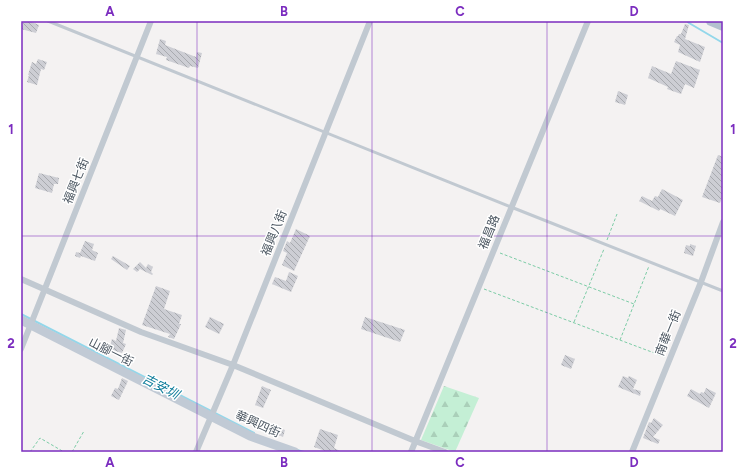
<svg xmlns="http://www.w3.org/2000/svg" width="744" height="473" viewBox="0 0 744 473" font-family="Figtree,'Noto Sans TC',sans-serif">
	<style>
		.forest { fill: url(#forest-firs) }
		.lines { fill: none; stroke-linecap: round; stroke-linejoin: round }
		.stream { stroke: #93d7ea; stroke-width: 2 }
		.building { fill: url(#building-back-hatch) }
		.path { stroke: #7ccca6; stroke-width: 1; stroke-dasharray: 3 2; stroke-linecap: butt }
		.lane { stroke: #c1c9d1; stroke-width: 3 }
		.street { stroke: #c1c9d1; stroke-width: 6 }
		.secondary { stroke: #c1cad5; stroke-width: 9 }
		.primary { stroke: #b3c1cf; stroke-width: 10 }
		.grid { fill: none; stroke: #7b2cbf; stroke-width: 1; stroke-opacity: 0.55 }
		.labels { text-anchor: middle; stroke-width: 3; stroke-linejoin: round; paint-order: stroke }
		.street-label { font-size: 12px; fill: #4a5560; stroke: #fff }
		.water-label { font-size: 13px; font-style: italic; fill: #117e9c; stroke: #fff }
		.neatline { fill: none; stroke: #7b2cbf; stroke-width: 1.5 }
		.grid-label { font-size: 13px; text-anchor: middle; font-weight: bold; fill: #7b2cbf }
	</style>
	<defs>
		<pattern id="forest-firs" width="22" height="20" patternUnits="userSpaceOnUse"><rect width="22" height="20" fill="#c4efd5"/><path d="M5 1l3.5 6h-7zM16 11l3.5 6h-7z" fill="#aacfb9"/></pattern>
		<pattern id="building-back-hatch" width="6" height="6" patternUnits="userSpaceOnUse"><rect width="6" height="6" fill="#cdced4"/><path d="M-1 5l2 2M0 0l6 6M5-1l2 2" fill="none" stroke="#a8aaaf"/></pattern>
	</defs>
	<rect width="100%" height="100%" fill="#f4f2f2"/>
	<path class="forest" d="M444 386 479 398 455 452 421 440Z"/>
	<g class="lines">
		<path class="stream" d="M687 21 689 23 723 43
			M21 314 254 433
			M297 450 304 452"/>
	</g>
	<path class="building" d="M24 21H29L39 25 36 33 21 29Z
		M685 24 689 25 685 39 705 47 700 62 678 52 680 45 674 42 677 36H678L679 34H681Z
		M160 39 166 41 165 45 196 57 197 52 202 53 198 68 190 66 189 68 166 60 167 57 156 54Z
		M38 59 47 62 44 70 41 69 37 85 27 82 29 75H28L32 62 36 64Z
		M676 61 700 70 694 88 685 84 681 94 667 89 668 87 648 78 652 66 671 74Z
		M618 91 628 95 625 105 615 102Z
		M718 155 723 157 722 160H723V196L720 203 702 197Z
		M39 173 59 178 58 184H54L52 193 35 188Z
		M662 189 683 200 675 216 660 209 659 211 639 201 642 196 652 201 655 196 658 197Z
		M296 229 310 236 294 271 282 265 287 253 283 251 287 241 290 243Z
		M85 241 94 244 92 250 98 253 95 261 81 256 80 258 75 256 76 252 80 253Z
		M690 244 696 246 693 256 684 253 686 245 690 246Z
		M113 256 130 266 127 270 111 259Z
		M140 262 146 268 148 264 153 267 151 272 153 274 152 275 140 269 137 272 133 269Z
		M289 272 298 276 291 292 272 284 275 277 286 281Z
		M156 286 170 291 164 309 182 315 179 324H181L174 339 168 337 170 334 142 325Z
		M210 317 224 324 219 334 205 327Z
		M365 317 405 330 400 342 361 329Z
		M119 328 126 330 123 343 126 344 122 353 109 349 112 339 116 341Z
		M565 355 575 359 571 369 561 365Z
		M623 376 628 378 629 376 637 380 633 389 641 391 640 396 618 387Z
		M122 378 128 381 119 400 111 396 115 388 118 389Z
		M262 386 271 390 263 408 255 405Z
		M706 388 716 393 709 408 687 396 691 389 700 394 701 392 704 393Z
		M654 418 663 425 653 437 660 440 658 444 643 438 649 422 651 423Z
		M264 422 285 430 283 437 261 427Z
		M320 429 338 435 334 448 342 452H328L314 447Z"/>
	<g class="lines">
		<path class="path" d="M607 240 617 214
			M500 253 634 304
			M484 289 665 357
			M574 322 604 249
			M620 340 649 266
			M30 452 40 438 64 452
			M72 452 84 431"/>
		<path class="lane" d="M48 21 511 207 723 291"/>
		<path class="street" d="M21 279 141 332 233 365 415 441 445 452
			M21 349 151 21
			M196 452 233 365 370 21
			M411 452 588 21
			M632 452 701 282 723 222"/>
		<path class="secondary" d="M21 320 250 436 295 452"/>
		<path class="primary" d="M711 21 723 26"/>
	</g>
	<path class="grid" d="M197 21V452M372 21V452M547 21V452M21 236H723"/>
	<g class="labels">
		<g class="street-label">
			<text transform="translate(76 181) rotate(-68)" y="4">福興七街</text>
			<text transform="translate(489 232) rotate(-68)" y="4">福昌路</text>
			<text transform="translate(274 233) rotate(-68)" y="4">福興八街</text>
			<text transform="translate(668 333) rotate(-68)" y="4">南華一街</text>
			<text transform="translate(111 352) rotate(27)" y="4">山腳一街</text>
			<text transform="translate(258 424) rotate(24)" y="4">華興四街</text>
		</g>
		<g class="water-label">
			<text transform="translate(161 386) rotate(27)" y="5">吉安圳</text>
		</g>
	</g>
	<rect width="744" height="473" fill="none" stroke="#ffffff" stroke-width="44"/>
	<rect x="22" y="22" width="700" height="429" class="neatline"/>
	<g class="grid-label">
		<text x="110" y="16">A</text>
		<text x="284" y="16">B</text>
		<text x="460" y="16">C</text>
		<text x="634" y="16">D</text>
		<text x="11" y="134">1</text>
		<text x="733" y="134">1</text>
		<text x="11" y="348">2</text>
		<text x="733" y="348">2</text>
		<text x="110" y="467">A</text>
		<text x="284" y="467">B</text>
		<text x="460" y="467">C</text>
		<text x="634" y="467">D</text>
	</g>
</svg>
